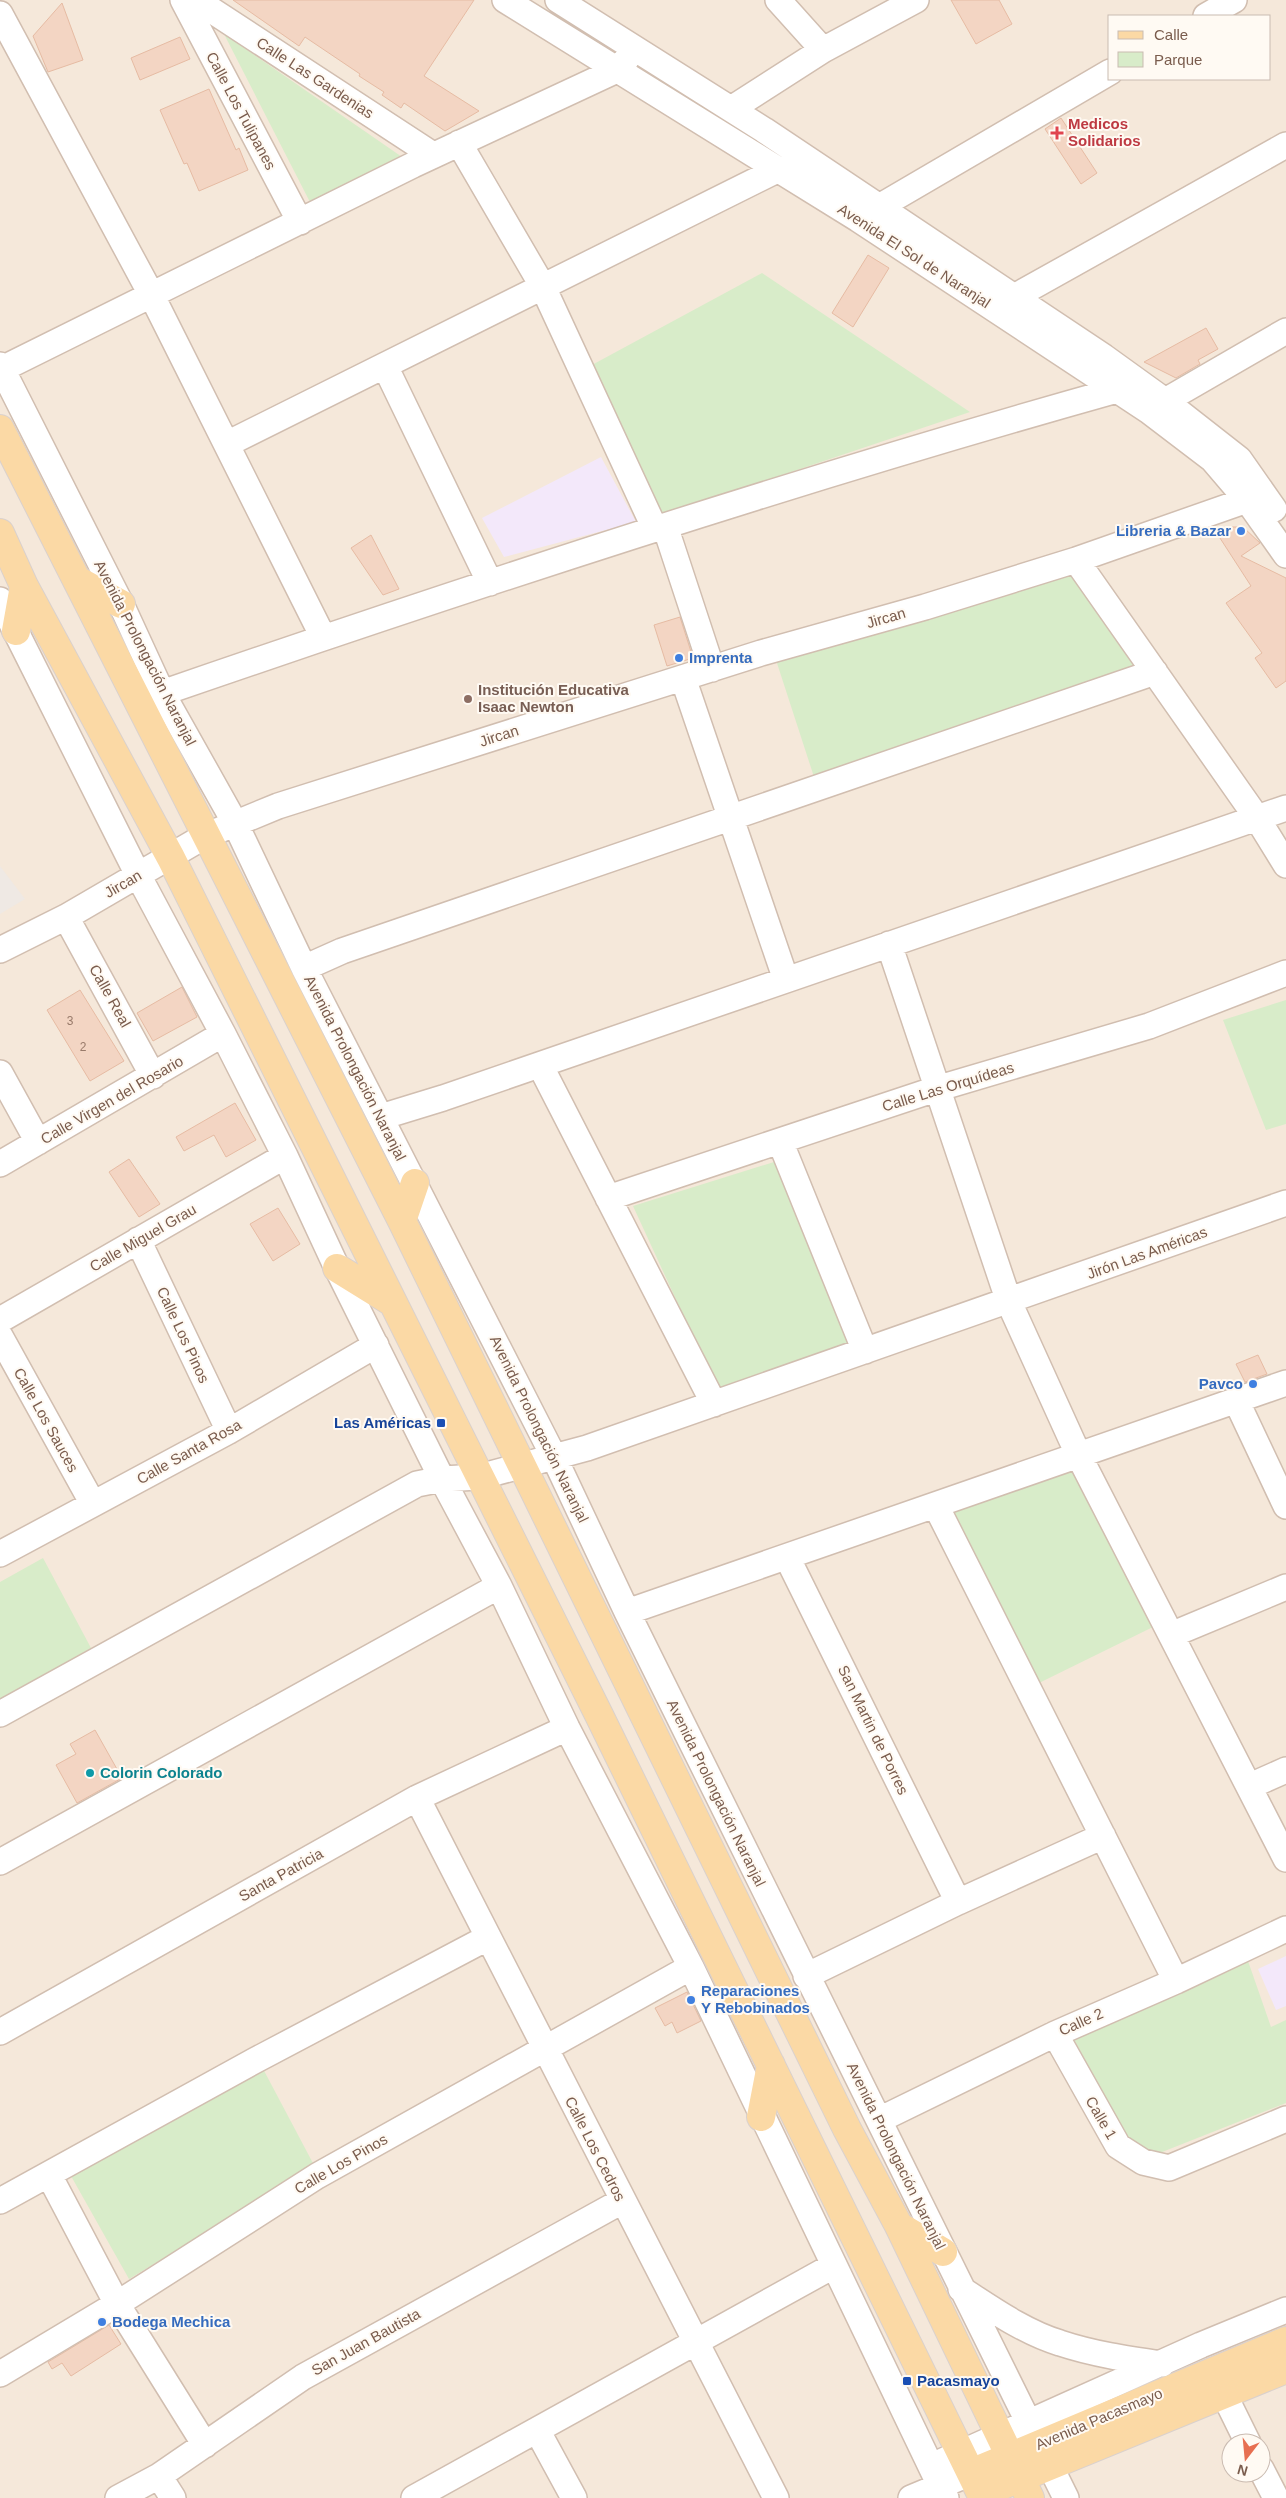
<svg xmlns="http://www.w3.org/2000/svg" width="1286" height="2498" viewBox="0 0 1286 2498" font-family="Arial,sans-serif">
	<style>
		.residential { fill: #f5e8da; fill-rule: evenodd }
		.industrial { fill: #efe9e4 }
		.education { fill: #f3e8fa }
		.green { fill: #d8ecc9 }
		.building { fill: #f3d5c3; stroke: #e6bba3 }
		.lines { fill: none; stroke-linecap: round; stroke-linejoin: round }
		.minor-casing { stroke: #d1beb0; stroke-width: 28 }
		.major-casing { stroke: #dad1cd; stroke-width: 30 }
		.minor { stroke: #fff; stroke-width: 25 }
		.major { stroke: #fbd9a5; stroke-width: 28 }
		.health-dot { fill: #e0444e; stroke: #fffaf3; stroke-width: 2 }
		.shop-dot { fill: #3f7fe0; stroke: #fffaf3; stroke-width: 2 }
		.education-dot { fill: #8d6e63; stroke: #fffaf3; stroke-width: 2 }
		.transit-dot { fill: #1a4fb4; stroke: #fffaf3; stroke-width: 2 }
		.culture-dot { fill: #0f9aa8; stroke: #fffaf3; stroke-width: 2 }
		.labels { text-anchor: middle; stroke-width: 4; stroke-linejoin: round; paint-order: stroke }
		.number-label { font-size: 12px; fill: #987a6a }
		.street-label { font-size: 15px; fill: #7a5c4d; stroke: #fffaf3 }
		.health-label { font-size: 15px; font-weight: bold; fill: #be3a42; stroke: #fffaf3; text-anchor: start }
		.shop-label { font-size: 15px; font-weight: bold; fill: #366cbe; stroke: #fffaf3; text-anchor: start }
		.education-label { font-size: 15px; font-weight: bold; fill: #785e54; stroke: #fffaf3; text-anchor: start }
		.transit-label { font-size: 15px; font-weight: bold; fill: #164399; stroke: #fffaf3; text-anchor: end }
		.culture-label { font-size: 15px; font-weight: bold; fill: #0d838f; stroke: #fffaf3; text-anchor: start }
	</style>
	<rect width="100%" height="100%" fill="#fdf6ec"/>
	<path class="residential" d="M0 0H1286V2498H0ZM1110 16H1270V79H1110ZM1231 2443H1261V2473H1231Z"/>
	<path class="industrial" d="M0 866 25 899 0 914Z"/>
	<path class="education" d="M601 457 636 522 504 557 482 518Z
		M1286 1956V2006L1276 2010 1258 1969Z"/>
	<path class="green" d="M224 34 405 159 312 206Z
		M762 273 970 412 660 516 590 366Z
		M1070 571 1137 667 815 780 775 657Z
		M1286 1000V1124L1266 1130 1223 1020Z
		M774 1162 852 1350 719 1393 633 1206Z
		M1074 1469 1155 1626 1039 1683 954 1512Z
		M43 1558 91 1648 0 1701V1582Z
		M1248 1961 1271 2027 1286 2020V2103L1152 2156 1130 2141 1072 2036Z
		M261 2065 315 2167 129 2279 71 2176Z"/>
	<path class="building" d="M233 0H474L424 76 479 111 445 131 404 103 401 108 382 95 384 92 359 76 360 74 305 37 299 46Z
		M951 0H999L1012 24 976 44Z
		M62 3 83 60 48 72 33 36Z
		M180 37 190 59 140 80 131 58Z
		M209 89 236 150 239 148 248 170 199 191 187 163 184 164 160 110Z
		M1061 118 1097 173 1081 184 1045 129Z
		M868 255 889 268 853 327 832 313Z
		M1206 328 1218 349 1198 360 1200 364 1176 378 1144 362Z
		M1230 527H1243L1260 543 1241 556 1286 578V681L1276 688 1255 658 1262 653 1226 603 1251 586 1218 535Z
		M371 535 399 589 383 595 351 548Z
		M680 617 693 658 667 666 654 625Z
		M182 987 197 1017 153 1041 137 1013Z
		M80 990 124 1061 90 1081 47 1010Z
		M235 1103 256 1140 226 1157 214 1135 184 1151 176 1137Z
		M129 1159 160 1204 139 1217 109 1172Z
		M278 1208 300 1244 273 1261 250 1224Z
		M1258 1355 1267 1374 1245 1382 1236 1364Z
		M95 1730 122 1778 77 1803 56 1765 76 1754 70 1744Z
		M687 1992 701 2021 677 2033 672 2022 665 2026 655 2008Z
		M109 2325 121 2344 71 2376 62 2363 52 2369 48 2362Z"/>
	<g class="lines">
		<g class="minor-casing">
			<path id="minor" d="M183 0 300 222
				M196 0 433 155
				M505 0 858 219 1149 411 1212 459 1247 500 1286 555
				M558 0 764 130 1104 357 1165 401 1239 459 1274 509
				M778 0 823 50
				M0 14 152 296 323 637
				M1206 16 1234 0
				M731 109 823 50 916 0
				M459 143 543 287 655 529
				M879 207 1110 72
				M1014 297 1286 145
				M0 365 121 604 162 693 235 823 304 968 554 1457 627 1612 1066 2498
				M385 366 490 583
				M2 369 413 165 619 69 626 60
				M1165 401 1286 331
				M227 444 779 169
				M665 526 712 669
				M1076 560 1257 818 1286 865
				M0 600 138 875 223 1034 285 1156 337 1268 442 1479 499 1586 567 1728 691 1967 946 2498
				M683 678 786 980
				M162 693C478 584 796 480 1117 390
				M66 917 153 1076
				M889 944 1009 1302 1078 1454 1286 1859
				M0 950 66 917 205 836 278 806 761 653 925 607 1076 560 1247 500
				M304 968 342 951 1155 672
				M540 1065 714 1404
				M0 1073 38 1142
				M381 1117 443 1098 1286 808
				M780 1141 865 1351
				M0 1164 223 1034
				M608 1198 936 1089 1149 1026 1286 973
				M138 1240 229 1431
				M0 1320 285 1156
				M0 1336 93 1504
				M1236 1400 1286 1506
				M936 1506 1176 1981
				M0 1554 229 1431 376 1345
				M787 1557 958 1902
				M627 1612 1286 1383
				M1171 1635 1286 1587
				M0 1714 417 1484 442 1479 479 1477 587 1448 1286 1203
				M1250 1786 1286 1770
				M417 1798 776 2498
				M0 1862 499 1586
				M806 1976 958 1902 1103 1836
				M0 2032 417 1798 567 1728
				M1055 2034 1118 2146 1143 2162 1169 2168 1286 2119
				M879 2120 1055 2034 1176 1981 1286 1929
				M49 2175 117 2304 205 2445
				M0 2201 254 2061 487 1938
				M961 2289C992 2309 1024 2332 1060 2343 1093 2354 1127 2359 1162 2364
				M0 2374 117 2304 317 2176 691 1967
				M1215 2376 1248 2443
				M537 2430 574 2498
				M943 2461 1201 2345 1286 2310
				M1261 2469 1276 2498
				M159 2476 173 2498
				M118 2498 159 2476 303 2377 622 2201
				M414 2498 833 2266
				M911 2498 971 2473"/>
		</g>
		<g class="major-casing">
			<path id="major" d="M0 429 402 1221 847 2129 899 2226 1030 2498
				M0 533 24 586 171 858 599 1715 983 2498
				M77 580 121 604
				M16 631 24 586
				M402 1221 415 1183
				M337 1268 392 1302
				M761 2117 771 2065
				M899 2226 943 2252
				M971 2473 1286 2341
				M981 2494 1286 2369"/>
		</g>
		<use href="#minor" class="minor"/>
		<use href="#major" class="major"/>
	</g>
	<path class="health-dot" d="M1054.5 125.5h5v5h5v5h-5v5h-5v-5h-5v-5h5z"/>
	<g class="shop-dot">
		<circle cx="1241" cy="531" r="5"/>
		<circle cx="679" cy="658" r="5"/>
		<circle cx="1253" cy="1384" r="5"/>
		<circle cx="691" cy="2000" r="5"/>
		<circle cx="102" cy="2322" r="5"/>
	</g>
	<circle class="education-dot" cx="468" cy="699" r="5"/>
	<g class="transit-dot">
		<rect x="436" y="1418" width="10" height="10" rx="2.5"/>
		<rect x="902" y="2376" width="10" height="10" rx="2.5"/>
	</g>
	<circle class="culture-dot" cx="90" cy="1773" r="5"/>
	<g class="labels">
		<g class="number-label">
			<text x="70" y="1025">3</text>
			<text x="83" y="1051">2</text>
		</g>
		<g class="street-label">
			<text transform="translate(315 78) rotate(33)" y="5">Calle Las Gardenias</text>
			<text transform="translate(241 111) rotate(62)" y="5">Calle Los Tulipanes</text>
			<text transform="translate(914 256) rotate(33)" y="5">Avenida El Sol de Naranjal</text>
			<text transform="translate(886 618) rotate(-16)" y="5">Jircan</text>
			<text transform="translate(145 653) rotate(63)" y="5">Avenida Prolongación Naranjal</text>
			<text transform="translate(499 736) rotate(-18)" y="5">Jircan</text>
			<text transform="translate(123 884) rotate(-30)" y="5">Jircan</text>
			<text transform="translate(110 996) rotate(61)" y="5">Calle Real</text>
			<text transform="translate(355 1068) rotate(63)" y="5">Avenida Prolongación Naranjal</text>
			<text transform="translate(948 1087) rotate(-17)" y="5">Calle Las Orquídeas</text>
			<text transform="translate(112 1100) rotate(-30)" y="5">Calle Virgen del Rosario</text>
			<text transform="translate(143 1238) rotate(-30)" y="5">Calle Miguel Grau</text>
			<text transform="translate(1147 1253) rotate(-20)" y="5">Jirón Las Américas</text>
			<text transform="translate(183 1335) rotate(65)" y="5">Calle Los Pinos</text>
			<text transform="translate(46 1420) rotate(61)" y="5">Calle Los Sauces</text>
			<text transform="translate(539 1429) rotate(64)" y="5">Avenida Prolongación Naranjal</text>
			<text transform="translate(189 1452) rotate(-29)" y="5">Calle Santa Rosa</text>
			<text transform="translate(873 1730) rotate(64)" y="5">San Martin de Porres</text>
			<text transform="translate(716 1793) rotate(64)" y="5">Avenida Prolongación Naranjal</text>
			<text transform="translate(281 1875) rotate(-29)" y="5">Santa Patricia</text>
			<text transform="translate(1081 2022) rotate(-24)" y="5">Calle 2</text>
			<text transform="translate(1101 2118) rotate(60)" y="5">Calle 1</text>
			<text transform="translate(595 2149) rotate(63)" y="5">Calle Los Cedros</text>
			<text transform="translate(896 2156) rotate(64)" y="5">Avenida Prolongación Naranjal</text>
			<text transform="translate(341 2164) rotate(-30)" y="5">Calle Los Pinos</text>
			<text transform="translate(366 2342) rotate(-29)" y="5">San Juan Bautista</text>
			<text transform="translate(1099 2419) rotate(-23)" y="5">Avenida Pacasmayo</text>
		</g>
		<g class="health-label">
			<text x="1068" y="129">Medicos<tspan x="1068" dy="17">Solidarios</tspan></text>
		</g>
		<g class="shop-label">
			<text x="1231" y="536" text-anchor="end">Libreria &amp; Bazar</text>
			<text x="689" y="663">Imprenta</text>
			<text x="1243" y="1389" text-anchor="end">Pavco</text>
			<text x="701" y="1996">Reparaciones<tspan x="701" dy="17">Y Rebobinados</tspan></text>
			<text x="112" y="2327">Bodega Mechica</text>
		</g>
		<g class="education-label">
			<text x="478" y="695">Institución Educativa<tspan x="478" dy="17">Isaac Newton</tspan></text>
		</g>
		<g class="transit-label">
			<text x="431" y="1428">Las Américas</text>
			<text x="917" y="2386" text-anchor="start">Pacasmayo</text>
		</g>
		<g class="culture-label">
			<text x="100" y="1778">Colorin Colorado</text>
		</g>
	</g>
	<rect x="1108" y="15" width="162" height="65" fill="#fffaf3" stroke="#cabbb1"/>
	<rect x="1118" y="31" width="25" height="8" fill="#fbd9a5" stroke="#cabbb1"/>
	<text x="1154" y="40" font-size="15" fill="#7a5c4d">Calle</text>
	<rect x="1118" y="52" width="25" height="15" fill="#d8ecc9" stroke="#cabbb1"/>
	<text x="1154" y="65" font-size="15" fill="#7a5c4d">Parque</text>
	<g transform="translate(1246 2458) rotate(196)"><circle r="24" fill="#fffaf3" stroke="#cabbb1"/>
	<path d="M0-4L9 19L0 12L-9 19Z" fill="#e76f51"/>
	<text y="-8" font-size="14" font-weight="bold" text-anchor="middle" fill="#7a5c4d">N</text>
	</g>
</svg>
